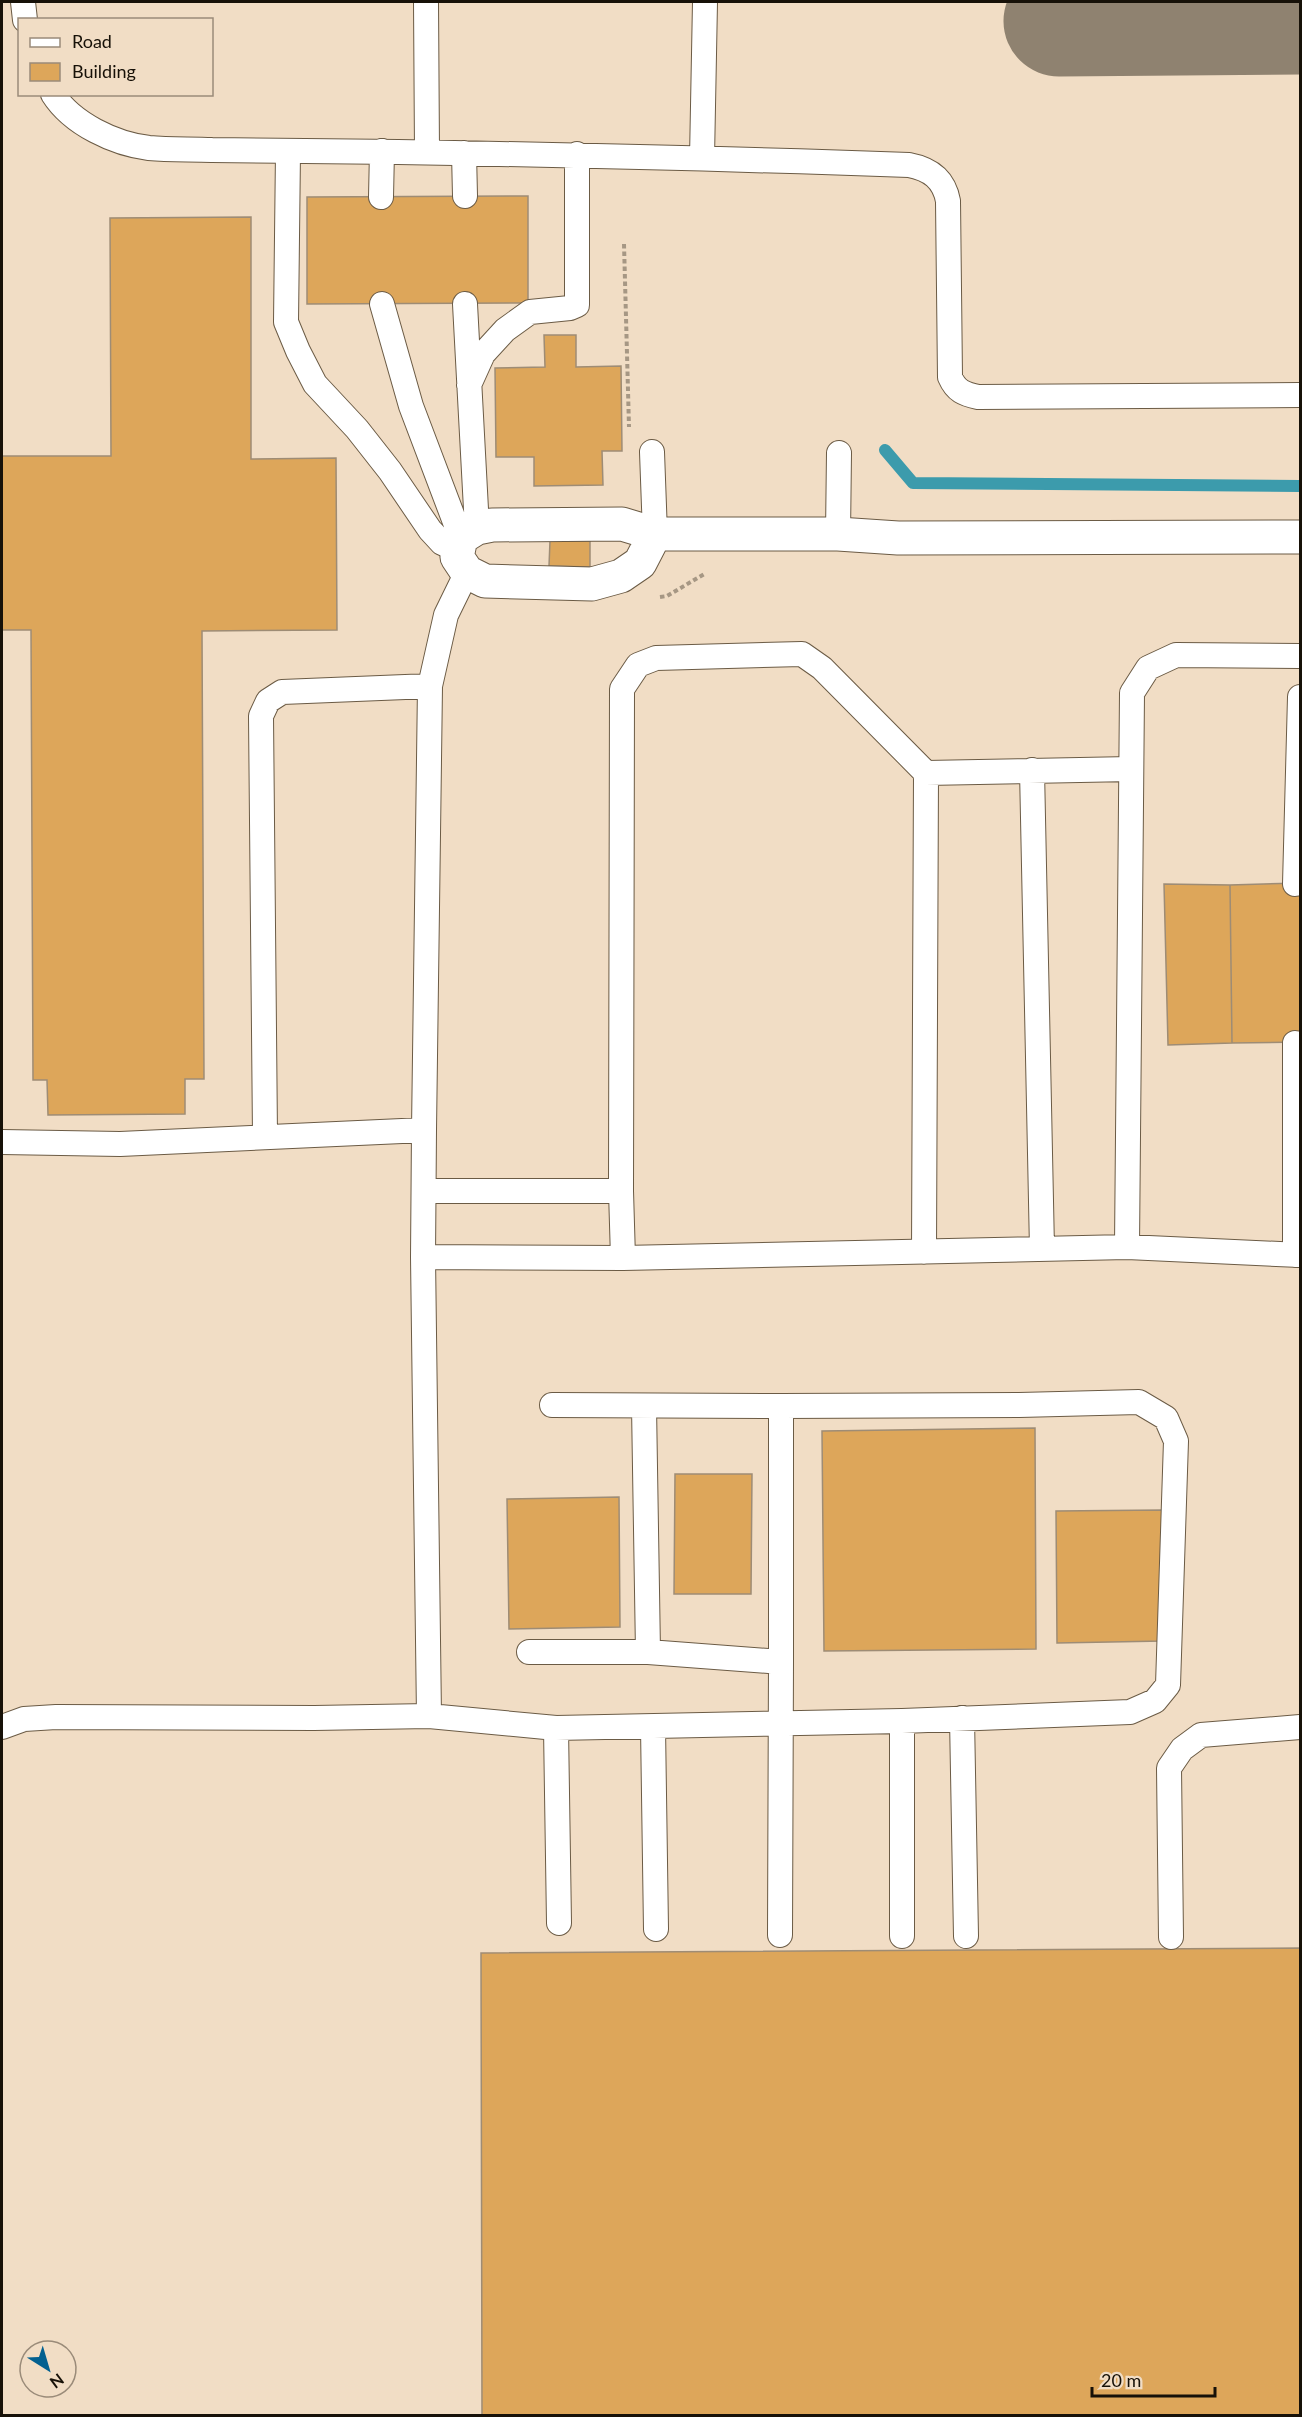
<svg xmlns="http://www.w3.org/2000/svg" width="1302" height="2417" viewBox="0 0 1302 2417" font-family="Lato,sans-serif">
	<style>
		.lines { fill: none; stroke-linecap: round; stroke-linejoin: round }
		.stream { stroke: #3c9bac; stroke-width: 12 }
		.taxiway { stroke: #8f8270; stroke-width: 111 }
		.building { fill: #dda65a; stroke: #9e8c75; stroke-width: 1.5 }
		.service-casing { stroke: #6b5b45; stroke-width: 26 }
		.minor-casing { stroke: #6b5b45; stroke-width: 35 }
		.path { stroke: #a69784; stroke-width: 4; stroke-dasharray: 4.5 3; stroke-linecap: butt }
		.service { stroke: #fff; stroke-width: 24 }
		.minor { stroke: #fff; stroke-width: 33 }
	</style>
	<rect width="100%" height="100%" fill="#f1ddc5"/>
	<g class="lines">
		<path class="stream" d="M885 450 913 483 1300 486"/>
		<path class="taxiway" d="M1059 21 1300 19"/>
	</g>
	<path class="building" d="M528 196V303L307 304V197Z
		M251 217V459L336 458 337 630 202 631 204 1079H185V1114L48 1115 47 1080H33L31 630H2V456H111L110 218Z
		M544 335H576V367L621 366 622 451H602L603 485 534 486V457H496L495 368 545 367Z
		M550 541H590V567L549 566Z
		M1300 883V1042L1232 1043 1230 885Z
		M1164 884 1230 885 1232 1043 1168 1045Z
		M1035 1428 1036 1649 824 1651 822 1431Z
		M675 1474H752L751 1594H674Z
		M619 1497 620 1627 509 1629 507 1499Z
		M1162 1510 1163 1641 1057 1643 1056 1511Z
		M1300 1948V2416H482L481 1953Z"/>
	<g class="lines">
		<g class="service-casing">
			<path id="service" d="M23 2 25 20
				M426 2 427 152
				M53 94C72 124 115 144 149 148 170 150 191 149 212 150 274 151 336 151 398 152 568 155 738 159 909 165 930 169 944 179 948 201L950 377C956 391 964 394 978 397L1300 395
				M288 152 286 322 298 351 315 384 357 429 390 471 430 530 442 543 457 550
				M464 153 465 196
				M702 158 705 2
				M381 197 382 151
				M382 304 411 406 461 538
				M465 304 477 528
				M469 385 483 354 505 330 530 312 570 308 577 305V154
				M652 452 655 534
				M838 534 839 453
				M1032 770 1042 1249
				M926 773 1131 769
				M1295 884 1300 697
				M424 1130 423 1257 429 1716
				M265 1136 261 716 268 701 282 692 430 686
				M2 1142 120 1144 424 1130 430 686 446 615 467 572
				M425 1191H621
				M1127 1247 1132 693 1148 668 1176 655 1300 656
				M1295 1255V1043
				M423 1257 623 1258 1127 1247 1300 1255
				M623 1258 621 1191 622 689 638 665 656 658 802 654 822 668 926 773 924 1252
				M552 1405 781 1406
				M644 1406 648 1652 781 1662 780 1935
				M529 1652H648
				M962 1718 966 1936
				M2 1727 24 1719 56 1717 314 1718 429 1716 556 1728 902 1721 1130 1712 1155 1701 1168 1685 1176 1441 1166 1418 1139 1402 1019 1405 781 1406V1662
				M653 1727 656 1929
				M556 1728 559 1923
				M902 1936V1721
				M1171 1937 1169 1768 1182 1749 1201 1735 1300 1727"/>
		</g>
		<g class="minor-casing">
			<path id="minor" d="M655 534 640 563 621 576 592 584 485 581 467 572 457 557 461 538 477 528 492 525 622 524 655 534H838L898 538 1300 537"/>
		</g>
		<path class="path" d="M624 244 629 427
			M660 597 667 596 706 573"/>
		<use href="#service" class="service"/>
		<use href="#minor" class="minor"/>
	</g>
	<rect width="1302" height="2417" fill="none" stroke="#171108" stroke-width="6"/>
	<rect x="18" y="18" width="195" height="78" fill="#f1ddc5" stroke="#9a8b79" stroke-width="1.5"/>
	<rect x="30" y="38" width="30" height="9" fill="#ffffff" stroke="#9a8b79" stroke-width="1.5"/>
	<text x="72" y="48" font-size="18" fill="#171108">Road</text>
	<rect x="30" y="63" width="30" height="18" fill="#dda65a" stroke="#9a8b79" stroke-width="1.5"/>
	<text x="72" y="78" font-size="18" fill="#171108">Building</text>
	<g transform="translate(48 2369) rotate(143)"><circle r="28" fill="#f1ddc5" stroke="#9a8b79" stroke-width="1.5"/>
	<path d="M0-4.5L10 22L0 15L-10 22Z" fill="#036090"/>
	<text y="-9" font-size="16" font-weight="bold" text-anchor="middle" fill="#171108">N</text>
	</g>
	<path d="M1092 2387v9h123v-9" fill="none" stroke="#171108" stroke-width="3"/>
	<text x="1101" y="2387" font-size="18" fill="#171108" stroke="#f1ddc5" stroke-width="4.5" paint-order="stroke">20 m</text>
</svg>
